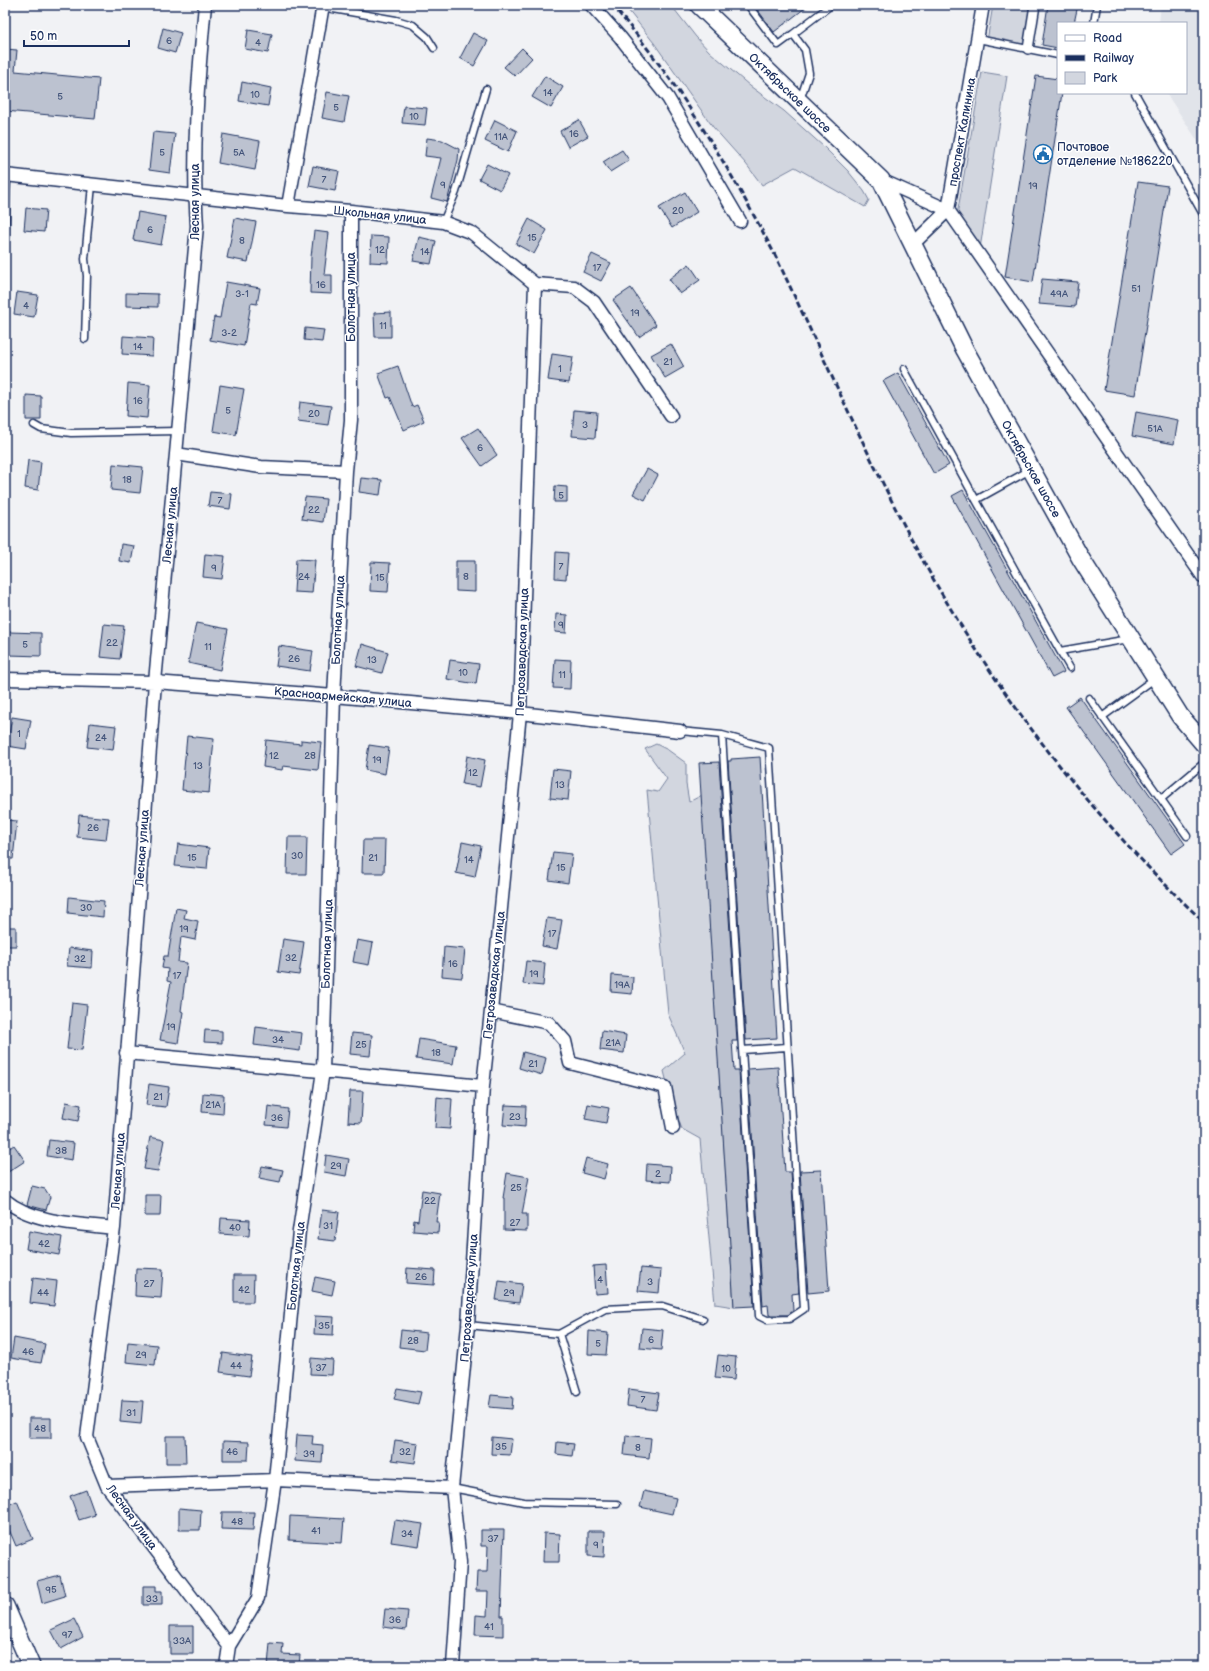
<svg xmlns="http://www.w3.org/2000/svg" width="1209" height="1671" viewBox="0 0 1209 1671" font-family="'Balsamiq Sans',sans-serif">
	<style>
		.built { fill: #e1e4ea }
		.green { fill: #d2d6df; stroke: #76829e }
		.building { fill: #bcc2d0; stroke: #1b2f5e }
		.lines { fill: none; stroke-linecap: round; stroke-linejoin: round }
		.service-casing { stroke: #1b2f5e; stroke-width: 9 }
		.pedestrian-casing { stroke: #1b2f5e; stroke-width: 12 }
		.minor-casing { stroke: #1b2f5e; stroke-width: 15 }
		.secondary-casing { stroke: #1b2f5e; stroke-width: 20 }
		.service { stroke: #fff; stroke-width: 6 }
		.pedestrian { stroke: #fff; stroke-width: 9 }
		.minor { stroke: #fff; stroke-width: 12 }
		.secondary { stroke: #fff; stroke-width: 17 }
		.rail { stroke: #1b2f5e; stroke-width: 3; stroke-dasharray: 6 3; stroke-linecap: butt }
		.labels { text-anchor: middle; stroke-width: 3; stroke-linejoin: round; paint-order: stroke }
		.number-label { font-size: 10px; fill: #43547a }
		.street-label { font-size: 12px; fill: #1b2f5e; stroke: #fff }
		.poi-label { font-size: 12px; fill: #1b2f5e; stroke: #fff; text-anchor: start }
	</style>
	<rect width="100%" height="100%" fill="#f1f2f5"/>
	<filter id="ink" filterUnits="userSpaceOnUse"><feTurbulence type="fractalNoise" baseFrequency=".025" numOctaves="2"/><feDisplacementMap in="SourceGraphic" scale="8" xChannelSelector="R" yChannelSelector="G"/><feConvolveMatrix kernelMatrix="1 2 1 2 8 2 1 2 1" color-interpolation-filters="sRGB"/></filter>
	<g filter="url(#ink)">
		<path class="built" d="M1161 5H1204V143H1199L1166 93H1186V23H1159Z"/>
		<path class="green" d="M624 5H671L696 37 710 52 750 86 784 111 824 147 848 171 864 191 869 200 865 207 795 167 762 185 746 164 713 127 654 43Z
			M993 5H1031L1024 47 987 41Z
			M982 72 1007 76 979 255 957 215Z
			M656 744 668 750 686 763V784L689 802 702 795 734 1307 715 1304 700 1139 682 1129 672 1103 664 1071 685 1053 668 1014 647 790 658 792 667 779 645 749Z"/>
		<path class="building" d="M754 5H809L774 32Z
			M1048 5H1078L1074 23H1058V48L1042 45Z
			M163 28 181 33 175 53 158 48Z
			M248 30 272 34 268 53 245 49Z
			M473 33 488 41 474 66 460 58Z
			M522 48 532 58 515 76 504 67Z
			M5 49 17 50 15 71 99 79 95 119 5 111Z
			M545 76 563 87 551 108 532 97Z
			M1036 76 1058 79V93H1062L1033 282 1005 277Z
			M242 82 271 88 268 106 239 101Z
			M327 92 349 96 344 122 322 118Z
			M404 106 427 108 425 125 402 123Z
			M495 120 517 131 508 152 485 141Z
			M579 120 588 136 568 147 560 131Z
			M153 132 175 134 170 173 149 170Z
			M223 134 260 141 255 170 218 163Z
			M427 138 442 140 459 149 458 160 447 202 431 198 441 158 425 156Z
			M622 150 629 160 610 172 603 162Z
			M487 164 508 175 500 190 479 179Z
			M313 166 339 171 335 191 309 186Z
			M1138 182 1168 186 1135 395 1104 390Z
			M685 192 697 212 672 228 659 208Z
			M26 208 46 210 44 232 24 230Z
			M138 212 166 217 161 245 133 240Z
			M235 218 256 222 248 262 227 258Z
			M529 219 547 230 534 254 516 244Z
			M314 231 329 233 324 275H332V294L310 293 311 257Z
			M371 236 389 237 388 263 370 262Z
			M419 237 436 241 431 264 413 261Z
			M592 254 611 263 601 281 583 272Z
			M689 264 700 280 680 294 669 279Z
			M1042 279 1078 282 1075 307 1039 304Z
			M226 282 260 288 257 304 251 303 244 346 210 340 214 317 220 318Z
			M631 288 656 325 639 337 613 300Z
			M17 292 38 295 34 317 14 314Z
			M126 293 158 294V307L126 306Z
			M391 312V337H375L374 313Z
			M305 328 324 330 322 342 304 340Z
			M123 336 153 338 152 356 122 354Z
			M671 344 684 367 665 378 651 355Z
			M552 354 573 357 569 383 548 380Z
			M398 366 412 407 417 405 424 421 404 430 390 397 387 398 378 373Z
			M898 373 949 465 934 474 883 381Z
			M128 383 150 385 147 418 126 416Z
			M220 385 244 389 236 435 213 431Z
			M26 395 41 396V420H26Z
			M300 402 331 406 328 425 298 421Z
			M574 410 597 412 595 438 572 436Z
			M1136 412 1178 420 1174 444 1132 436Z
			M478 428 497 455 482 466 462 438Z
			M28 460 41 462 38 490 25 488Z
			M113 464 143 467 140 493 111 490Z
			M647 469 658 475 645 500 633 494Z
			M361 478 382 480 380 495 359 492Z
			M555 486 567 487V502H554Z
			M963 490 1064 672 1052 678 952 496Z
			M210 492 232 494 230 509 208 506Z
			M305 497 326 499 323 522 302 519Z
			M121 544 134 546 131 563 119 561Z
			M556 552 568 553 566 579 555 578Z
			M205 554 225 556 222 579 203 577Z
			M296 559 315 560 312 593 294 592Z
			M456 561H475V592L456 591Z
			M371 562 390 563 388 592 370 591Z
			M556 614 567 615 566 633 555 632Z
			M196 623 228 629 220 670 188 663Z
			M104 624 124 626 120 659 100 657Z
			M9 632 41 633V656L9 655Z
			M362 644 388 652 382 673 356 666Z
			M279 646 313 651 310 671 276 666Z
			M555 659 571 660 570 689 553 688Z
			M450 660 479 664 476 684 447 679Z
			M1080 697 1185 844 1171 854 1066 707Z
			M12 717 31 720 26 749 7 746Z
			M90 723 116 726 113 750 87 747Z
			M187 736 214 739 209 793 182 790Z
			M266 740 301 744V740L321 742 318 770 283 766 282 770 263 767Z
			M369 745 389 748 385 774 365 770Z
			M467 756 485 760 480 787 462 784Z
			M760 757 777 1038 746 1040 728 761H731V759Z
			M719 762 737 1041H732L734 1070H739L754 1306 734 1307 699 763Z
			M553 769 571 771 568 800 550 798Z
			M79 815 109 818 106 840 77 837Z
			M5 820 17 821 13 859H5Z
			M288 837H307L306 874H287Z
			M363 840H385L384 873H362Z
			M462 842 481 846 475 877 456 873Z
			M178 844 209 848 207 869 175 866Z
			M553 852 572 854 568 883 549 880Z
			M69 897 104 901 103 917 68 913Z
			M176 908 186 910 184 918 198 921 195 940 181 937 178 962 187 963 181 1011 183 1012 178 1043 160 1040 171 982 167 981 168 969 162 968 164 956H168Z
			M547 918 562 920 557 949 542 946Z
			M5 927H16V946H5Z
			M283 939 304 942 299 975 278 972Z
			M357 940 373 943 369 965 353 962Z
			M444 947 465 949 462 978 442 976Z
			M69 948 93 951 92 968 67 966Z
			M526 961 545 963 543 986 523 984Z
			M612 975 633 977 632 994 611 992Z
			M72 1003 87 1005 82 1050 67 1049Z
			M256 1027 302 1033 300 1051 254 1045Z
			M205 1030 222 1031V1043L204 1042Z
			M602 1031 626 1035 624 1053 600 1050Z
			M352 1033 372 1035 370 1056 350 1054Z
			M419 1039 456 1045 453 1064 416 1059Z
			M523 1052 546 1058 542 1075 519 1068Z
			M778 1067 785 1172H791L799 1293 792 1294 793 1311 788 1315H769L768 1305 763 1306 748 1069Z
			M149 1084 169 1087 166 1107 146 1105Z
			M350 1091H363L361 1123 348 1122Z
			M203 1093 224 1095 223 1114 202 1112Z
			M437 1097 452 1099 450 1129 435 1128Z
			M66 1102 81 1105 78 1121 63 1118Z
			M588 1104 609 1108 606 1123 585 1119Z
			M505 1105 526 1106 525 1127 503 1125Z
			M268 1106 288 1109 286 1127 266 1125Z
			M150 1137 164 1140 158 1171 144 1169Z
			M49 1140 74 1143 72 1160 47 1156Z
			M14 1145 25 1161 5 1174V1151Z
			M326 1155 349 1159 346 1176 324 1172Z
			M586 1158 608 1164 604 1179 582 1173Z
			M647 1164 671 1166 670 1182 646 1180Z
			M262 1166 283 1170 280 1182 259 1178Z
			M821 1170 829 1291 808 1293 800 1171Z
			M507 1173 529 1177 522 1214H527V1231L504 1230V1198H503Z
			M32 1186 45 1189 50 1197 46 1210 27 1205Z
			M422 1190 440 1193 436 1222H439L438 1233 413 1231 414 1220 418 1221Z
			M145 1195H161L160 1216H145Z
			M322 1210 339 1212 335 1241 318 1239Z
			M221 1218 250 1220 249 1236 220 1234Z
			M29 1231 62 1237 59 1255 26 1249Z
			M606 1265 608 1293 595 1294 593 1266Z
			M136 1268 163 1269 161 1298 135 1296Z
			M407 1268 435 1270 434 1285 406 1283Z
			M641 1268 661 1270 659 1293 638 1291Z
			M234 1275H254L253 1302H234Z
			M315 1277 335 1281 332 1295 312 1291Z
			M33 1278 57 1281 54 1306 30 1303Z
			M499 1281 522 1284 519 1303 496 1300Z
			M315 1316 334 1317 333 1335 314 1334Z
			M642 1328 663 1330 661 1350 640 1348Z
			M401 1330 427 1333 425 1350 399 1347Z
			M589 1331 608 1333 606 1355 588 1354Z
			M14 1338 45 1344 41 1363 11 1358Z
			M128 1342 157 1345 155 1365 126 1362Z
			M223 1353 252 1357 249 1376 220 1372Z
			M718 1355 736 1357 734 1380 715 1378Z
			M311 1358 333 1360 332 1375 310 1374Z
			M397 1388 421 1392 418 1404 394 1399Z
			M629 1389 659 1393 656 1410 627 1406Z
			M491 1395 513 1397 512 1409 489 1407Z
			M122 1400 143 1401 141 1424 120 1422Z
			M29 1418H51V1438H29Z
			M297 1435 313 1436 312 1444 323 1445 322 1463 295 1461Z
			M626 1435 651 1438 649 1458 624 1455Z
			M166 1436H185L186 1463H166Z
			M492 1437 512 1439 510 1455 491 1454Z
			M395 1440 418 1443 415 1463 392 1460Z
			M223 1441 249 1442 248 1460H223Z
			M557 1442 574 1444 572 1456 556 1454Z
			M86 1490 95 1515 79 1520 70 1496Z
			M644 1491 676 1498 672 1514 640 1507Z
			M17 1501 33 1539 16 1546 5 1520V1506Z
			M179 1508 201 1510 200 1530H179Z
			M222 1512H254L253 1530 221 1529Z
			M290 1516 344 1519 342 1543 289 1540Z
			M395 1520 423 1524 419 1546 391 1542Z
			M481 1530H504L501 1616H503V1636L475 1635 476 1615 487 1616 488 1591H476L477 1572H487L488 1546H481Z
			M588 1531H605L604 1557 588 1556Z
			M544 1533 560 1534 559 1562H543Z
			M60 1575 65 1596 42 1603 37 1581Z
			M143 1586H156V1591H162V1605H143Z
			M385 1609 408 1611 406 1630 383 1627Z
			M74 1619 83 1637 61 1649 51 1630Z
			M170 1626H193V1654H170Z
			M270 1643 283 1644 282 1654 300 1655 299 1666H268Z"/>
		<g class="lines">
			<g class="service-casing">
				<path id="service" d="M748 5 778 45 793 34
					M322 7 396 20 413 25 427 37 434 48
					M1094 23 1097 5
					M978 39 1058 55
					M1135 93 1204 216
					M800 100 809 73 805 50 793 34 831 5
					M443 222 456 192 486 89
					M5 236 7 175
					M85 339 87 276 85 259 92 185
					M904 369 976 500
					M34 425 41 429 71 433 178 431
					M1030 470 976 500 1060 651 1129 639
					M1060 651 1070 668
					M1089 698 1161 799
					M1102 717 1154 679
					M680 731 722 735 769 748 804 1309 789 1319 767 1320 759 1316 722 735
					M1187 836 1161 799 1204 763
					M742 1050 787 1047
					M468 1325 559 1334 605 1309 662 1306 703 1319
					M559 1334 577 1392
					M452 1488 524 1502 617 1504"/>
			</g>
			<g class="pedestrian-casing">
				<path id="pedestrian" d="M1028 49 1035 5"/>
			</g>
			<g class="minor-casing">
				<path id="minor" d="M205 5C198 79 192 152 197 226L155 682 114 1228 87 1437 107 1486 229 1646
					M591 5 620 37 668 98 740 221
					M5 175 288 206 351 211 443 222 472 233 535 284 574 287 594 302 671 416
					M881 180 948 210 1204 578
					M288 206 323 5
					M912 245 948 210 983 5
					M176 454 261 467 346 471
					M5 679 155 682 334 696 520 713 680 731
					M491 1011 549 1023 565 1041 570 1063 665 1087 673 1128
					M126 1053 483 1086
					M5 1200C32 1223 80 1224 114 1228
					M107 1486 275 1480 452 1488
					M226 1666 229 1646 258 1598 275 1480 299 1231 323 1071 334 696 346 471 351 420V211
					M453 1666 460 1562 452 1488 468 1325 483 1086 491 1011 520 713 535 284"/>
			</g>
			<g class="secondary-casing">
				<path id="secondary" d="M699 5 881 180 965 350 1081 559 1180 716 1204 744
					M5 1606 31 1666"/>
			</g>
			<use href="#service" class="service"/>
			<use href="#pedestrian" class="pedestrian"/>
			<use href="#minor" class="minor"/>
			<use href="#secondary" class="secondary"/>
			<path class="rail" d="M612 5C677 80 729 167 775 255 822 353 865 452 916 548 991 687 1089 815 1204 922"/>
		</g>
	</g>
	<defs>
		<g id="civic-ring" transform="scale(1)"><circle r="9.5" fill="#fff" stroke="#1f6fb2" stroke-width="1.5"/><path d="M-.6-6.5H3V-4.5H.6V-3L4-1V1h2V6H-6V1h2V-1L-.6-3ZM-1.2 2.5V6h2.4V2.5Z" fill="#1f6fb2"/></g>
	</defs>
	<g fill-rule="evenodd">
		<use href="#civic-ring" x="1043" y="154"/>
	</g>
	<g class="labels">
		<g class="number-label">
			<text x="169" y="44">6</text>
			<text x="258" y="46">4</text>
			<text x="548" y="96">14</text>
			<text x="255" y="98">10</text>
			<text x="60" y="100">5</text>
			<text x="336" y="111">5</text>
			<text x="414" y="120">10</text>
			<text x="574" y="137">16</text>
			<text x="501" y="140">11А</text>
			<text x="162" y="156">5</text>
			<text x="239" y="156">5А</text>
			<text x="324" y="183">7</text>
			<text x="443" y="188">9</text>
			<text x="1033" y="189">19</text>
			<text x="678" y="214">20</text>
			<text x="150" y="233">6</text>
			<text x="532" y="241">15</text>
			<text x="242" y="244">8</text>
			<text x="380" y="253">12</text>
			<text x="425" y="255">14</text>
			<text x="597" y="271">17</text>
			<text x="321" y="288">16</text>
			<text x="1136" y="292">51</text>
			<text x="242" y="297">3-1</text>
			<text x="1059" y="297">49А</text>
			<text x="26" y="309">4</text>
			<text x="635" y="316">19</text>
			<text x="383" y="329">11</text>
			<text x="229" y="336">3-2</text>
			<text x="138" y="350">14</text>
			<text x="668" y="365">21</text>
			<text x="560" y="372">1</text>
			<text x="138" y="404">16</text>
			<text x="228" y="414">5</text>
			<text x="314" y="417">20</text>
			<text x="585" y="428">3</text>
			<text x="1155" y="432">51А</text>
			<text x="480" y="451">6</text>
			<text x="127" y="483">18</text>
			<text x="561" y="499">5</text>
			<text x="220" y="504">7</text>
			<text x="314" y="513">22</text>
			<text x="561" y="570">7</text>
			<text x="214" y="571">9</text>
			<text x="304" y="580">24</text>
			<text x="466" y="580">8</text>
			<text x="380" y="581">15</text>
			<text x="561" y="628">9</text>
			<text x="112" y="646">22</text>
			<text x="25" y="648">5</text>
			<text x="208" y="650">11</text>
			<text x="294" y="662">26</text>
			<text x="372" y="663">13</text>
			<text x="463" y="676">10</text>
			<text x="562" y="678">11</text>
			<text x="19" y="737">1</text>
			<text x="101" y="741">24</text>
			<text x="274" y="759">12</text>
			<text x="310" y="759">28</text>
			<text x="377" y="763">19</text>
			<text x="198" y="769">13</text>
			<text x="473" y="776">12</text>
			<text x="560" y="788">13</text>
			<text x="93" y="831">26</text>
			<text x="297" y="859">30</text>
			<text x="192" y="861">15</text>
			<text x="373" y="861">21</text>
			<text x="469" y="863">14</text>
			<text x="561" y="871">15</text>
			<text x="86" y="911">30</text>
			<text x="184" y="932">19</text>
			<text x="552" y="937">17</text>
			<text x="291" y="961">32</text>
			<text x="80" y="962">32</text>
			<text x="453" y="967">16</text>
			<text x="534" y="977">19</text>
			<text x="177" y="979">17</text>
			<text x="622" y="988">19А</text>
			<text x="171" y="1030">19</text>
			<text x="278" y="1043">34</text>
			<text x="613" y="1046">21А</text>
			<text x="361" y="1048">25</text>
			<text x="436" y="1056">18</text>
			<text x="533" y="1067">21</text>
			<text x="158" y="1100">21</text>
			<text x="213" y="1108">21А</text>
			<text x="515" y="1120">23</text>
			<text x="277" y="1121">36</text>
			<text x="61" y="1154">38</text>
			<text x="336" y="1169">29</text>
			<text x="658" y="1177">2</text>
			<text x="516" y="1191">25</text>
			<text x="430" y="1204">22</text>
			<text x="515" y="1226">27</text>
			<text x="328" y="1229">31</text>
			<text x="235" y="1231">40</text>
			<text x="44" y="1247">42</text>
			<text x="421" y="1280">26</text>
			<text x="600" y="1283">4</text>
			<text x="650" y="1285">3</text>
			<text x="149" y="1287">27</text>
			<text x="244" y="1293">42</text>
			<text x="43" y="1296">44</text>
			<text x="509" y="1296">29</text>
			<text x="324" y="1329">35</text>
			<text x="651" y="1343">6</text>
			<text x="413" y="1344">28</text>
			<text x="598" y="1347">5</text>
			<text x="28" y="1355">46</text>
			<text x="141" y="1358">29</text>
			<text x="236" y="1369">44</text>
			<text x="321" y="1371">37</text>
			<text x="726" y="1372">10</text>
			<text x="643" y="1403">7</text>
			<text x="131" y="1416">31</text>
			<text x="40" y="1432">48</text>
			<text x="501" y="1450">35</text>
			<text x="638" y="1451">8</text>
			<text x="232" y="1455">46</text>
			<text x="405" y="1455">32</text>
			<text x="309" y="1457">39</text>
			<text x="237" y="1525">48</text>
			<text x="316" y="1534">41</text>
			<text x="407" y="1537">34</text>
			<text x="493" y="1542">37</text>
			<text x="596" y="1548">9</text>
			<text x="51" y="1593">95</text>
			<text x="152" y="1602">33</text>
			<text x="395" y="1623">36</text>
			<text x="489" y="1630">41</text>
			<text x="67" y="1638">97</text>
			<text x="182" y="1644">33А</text>
		</g>
		<g class="street-label">
			<text transform="translate(790 93) rotate(44)" y="4">Октябрьское шоссе</text>
			<text transform="translate(962 132) rotate(-80)" y="4">проспект Калинина</text>
			<text transform="translate(195 202) rotate(-90)" y="4">Лесная улица</text>
			<text transform="translate(380 215) rotate(6)" y="4">Школьная улица</text>
			<text transform="translate(351 297) rotate(-90)" y="4">Болотная улица</text>
			<text transform="translate(1031 469) rotate(61)" y="4">Октябрьское шоссе</text>
			<text transform="translate(170 525) rotate(-85)" y="4">Лесная улица</text>
			<text transform="translate(338 620) rotate(-87)" y="4">Болотная улица</text>
			<text transform="translate(522 652) rotate(-88)" y="4">Петрозаводская улица</text>
			<text transform="translate(343 697) rotate(5)" y="4">Красноармейская улица</text>
			<text transform="translate(142 848) rotate(-86)" y="4">Лесная улица</text>
			<text transform="translate(327 944) rotate(-88)" y="4">Болотная улица</text>
			<text transform="translate(494 975) rotate(-84)" y="4">Петрозаводская улица</text>
			<text transform="translate(118 1171) rotate(-86)" y="4">Лесная улица</text>
			<text transform="translate(296 1266) rotate(-84)" y="4">Болотная улица</text>
			<text transform="translate(469 1298) rotate(-86)" y="4">Петрозаводская улица</text>
			<text transform="translate(132 1517) rotate(54)" y="4">Лесная улица</text>
		</g>
		<g class="poi-label">
			<text x="1057" y="151">Почтовое<tspan x="1057" dy="14">отделение №186220</tspan></text>
		</g>
	</g>
	<rect width="1209" height="1671" fill="none" stroke="#fff" stroke-width="20"/>
	<rect x="10" y="10" width="1189" height="1651" fill="none" stroke="#1b2f5e" stroke-width="1.5" filter="url(#ink)"/>
	<rect x="1057" y="22" width="130" height="72" fill="#ffffff" stroke="#a4acbf"/>
	<rect x="1065" y="35" width="20" height="6" fill="#ffffff" stroke="#a4acbf"/>
	<text x="1093" y="42" font-size="12" fill="#1b2f5e">Road</text>
	<rect x="1065" y="55" width="20" height="6" fill="#1b2f5e" stroke="#a4acbf"/>
	<text x="1093" y="62" font-size="12" fill="#1b2f5e">Railway</text>
	<rect x="1065" y="72" width="20" height="12" fill="#d2d6df" stroke="#a4acbf"/>
	<text x="1093" y="82" font-size="12" fill="#1b2f5e">Park</text>
	<path d="M24 40v6h105v-6" fill="none" stroke="#1b2f5e" stroke-width="2"/>
	<text x="30" y="40" font-size="12" fill="#1b2f5e" stroke="#ffffff" stroke-width="3" paint-order="stroke">50 m</text>
</svg>
